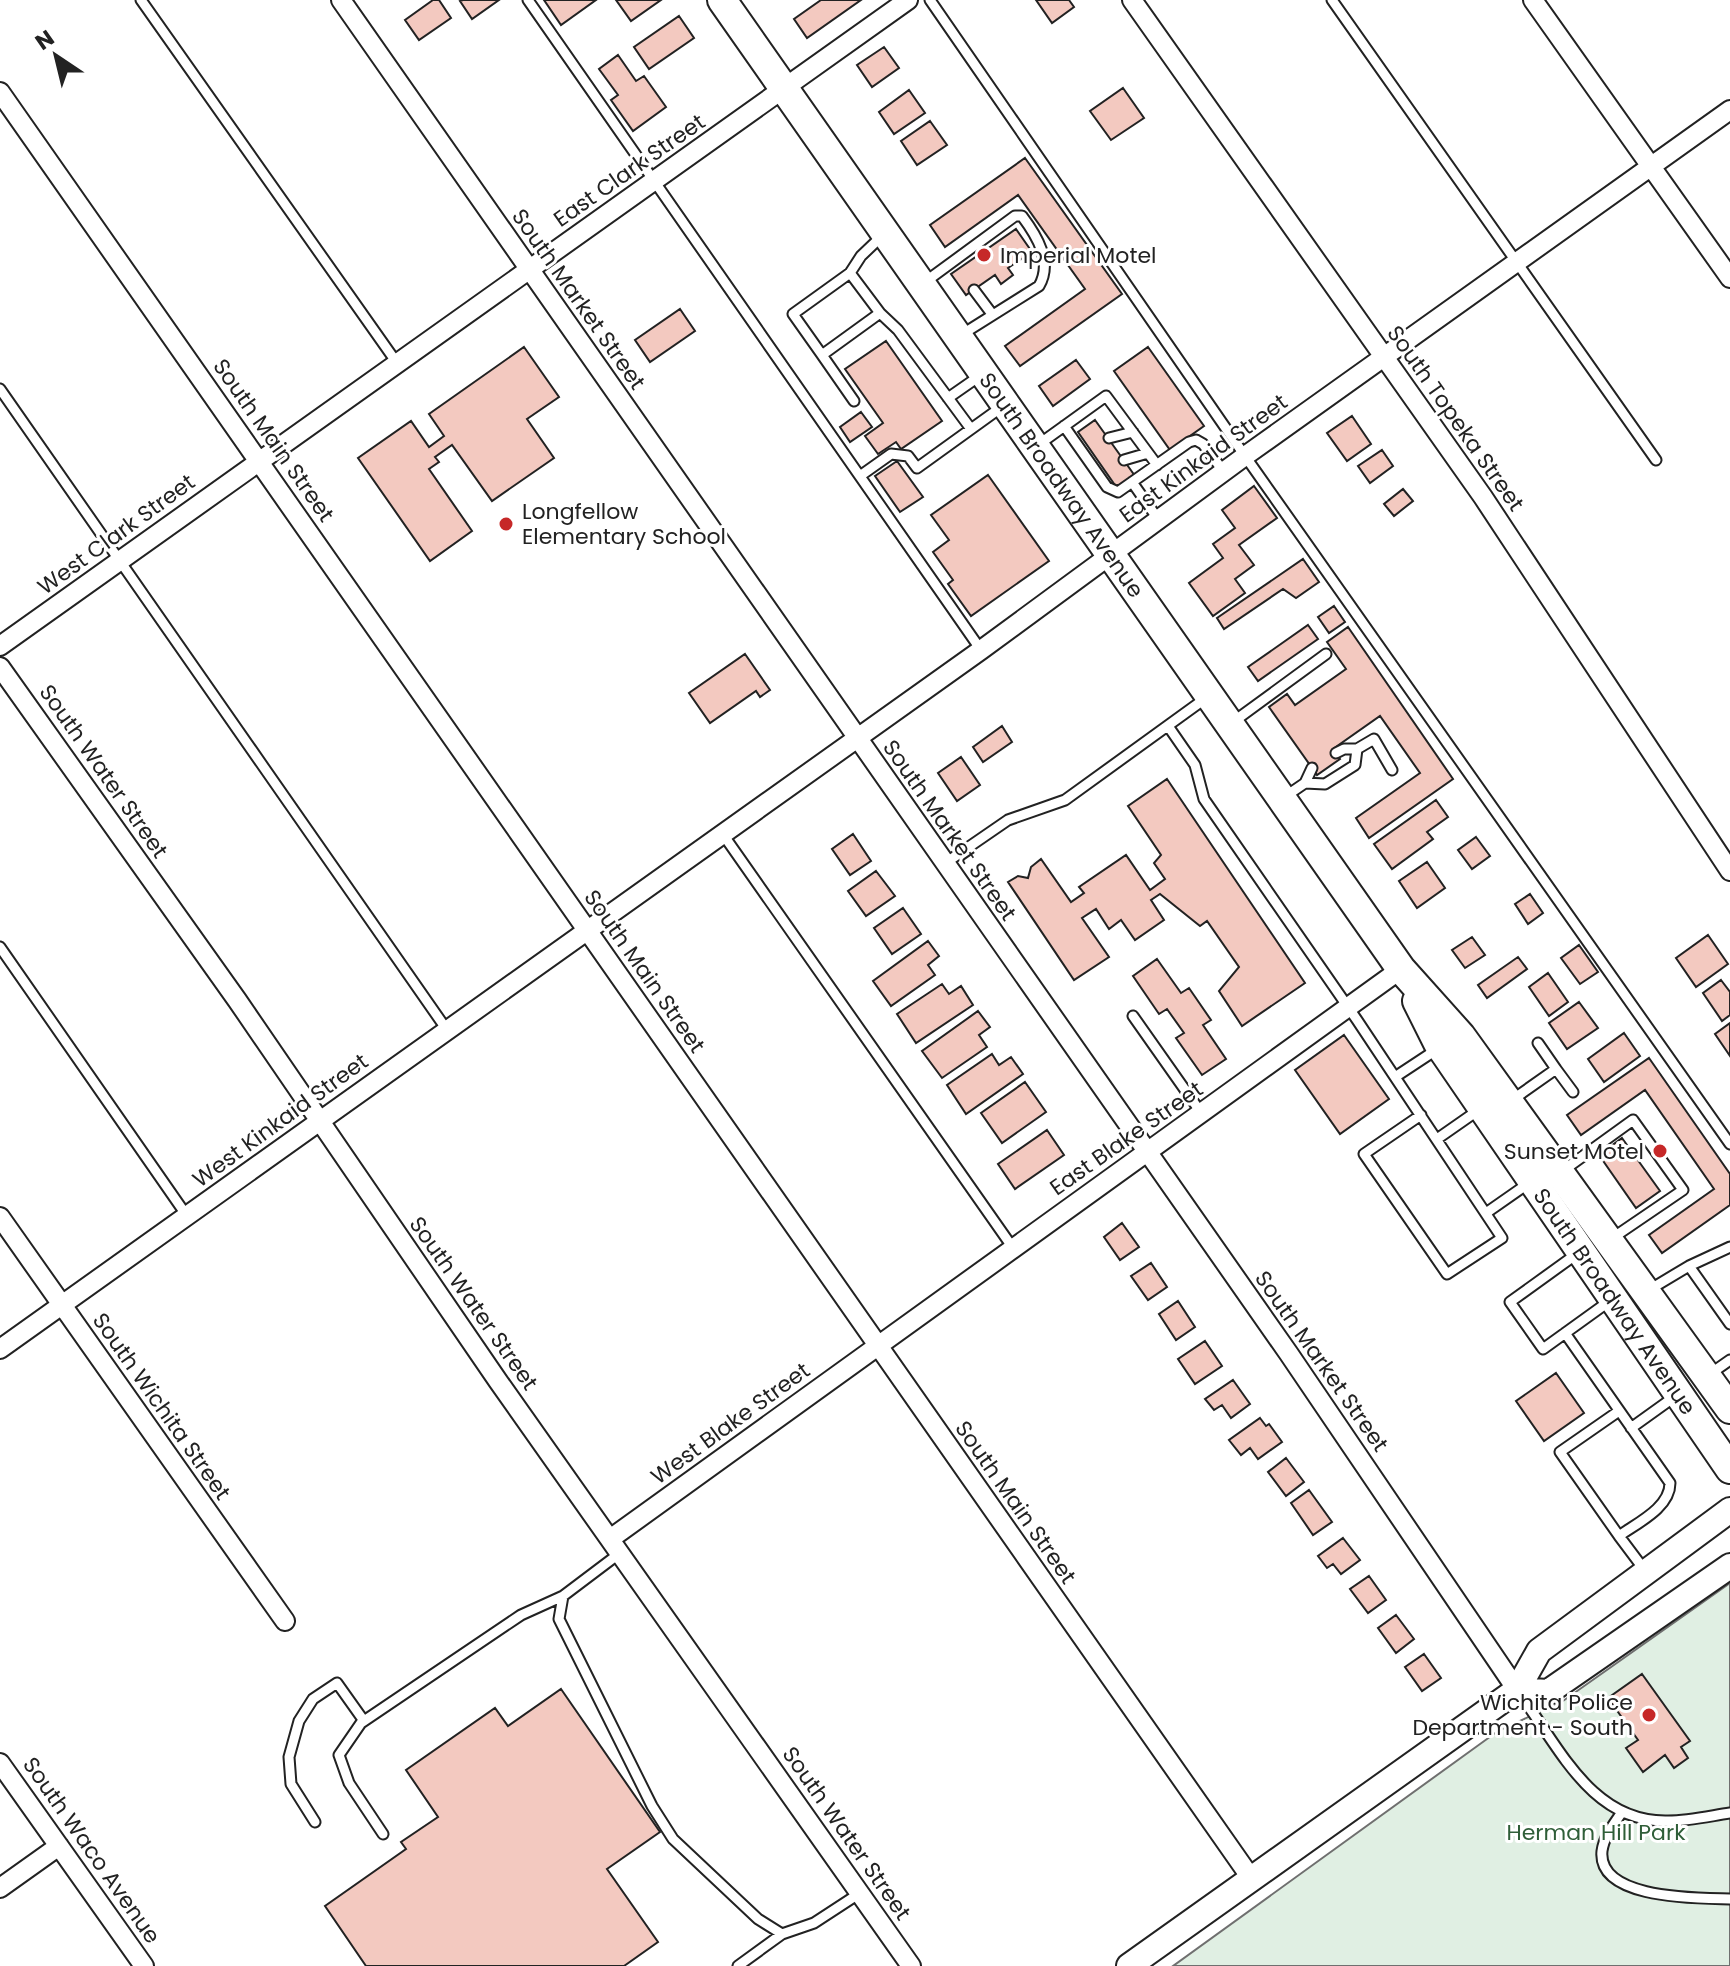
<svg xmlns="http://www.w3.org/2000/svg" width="1730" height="1966" viewBox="0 0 1730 1966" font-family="Poppins,sans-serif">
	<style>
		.green { fill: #e0efe3; stroke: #6f6f6f; stroke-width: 2 }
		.building { fill: #f3c9c0; stroke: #222; stroke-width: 2 }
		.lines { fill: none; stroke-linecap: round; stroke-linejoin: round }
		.lane-casing { stroke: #222; stroke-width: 13 }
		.street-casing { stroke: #222; stroke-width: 22 }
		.secondary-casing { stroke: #222; stroke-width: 28 }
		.primary-casing { stroke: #222; stroke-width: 32 }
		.lane { stroke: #fff; stroke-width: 9 }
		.street { stroke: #fff; stroke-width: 18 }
		.secondary { stroke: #fff; stroke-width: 24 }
		.primary { stroke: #fff; stroke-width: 28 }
		.poi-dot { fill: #c62828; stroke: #fff; stroke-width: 3 }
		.labels { text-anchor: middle; stroke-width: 6; stroke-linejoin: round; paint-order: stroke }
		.street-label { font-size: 22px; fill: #222; stroke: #fff }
		.poi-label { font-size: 22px; fill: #222; stroke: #fff; text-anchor: start }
		.park-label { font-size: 22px; fill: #2f5e38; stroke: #fff }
	</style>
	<rect width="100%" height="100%" fill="#fff"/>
	<path class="green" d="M1730 1583V1966H1173L1498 1731 1563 1701Z"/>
	<path class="building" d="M433 0H439L451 18 419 40 405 20Z
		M463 0H499L472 19 460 1Z
		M544 0H596L561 25Z
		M616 0H661L631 21Z
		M821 0H861L807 38 794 19Z
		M1036 0H1069L1074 7 1052 23Z
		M679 16 694 38 649 69 634 47Z
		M884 47 899 68 872 87 857 65Z
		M618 55 636 81 644 76 666 107 633 131 611 100 618 95 599 69Z
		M1123 88 1144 118 1111 140 1090 111Z
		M909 90 925 113 894 134 879 112Z
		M930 121 947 145 917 165 901 141Z
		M1025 158 1122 294 1020 366 1005 346 1085 289 1018 195 945 247 930 225Z
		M1016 229 1032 252 1008 268 1013 275 1001 284 995 275 966 295 951 274Z
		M680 309 695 331 650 362 635 340Z
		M886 341 942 421 901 449 896 442 878 454 865 436 883 423 845 369Z
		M524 347 559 397 527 419 554 458 492 501 452 445 435 457 439 462 429 469 472 531 430 561 358 458 411 421 429 447 444 436 429 414Z
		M1148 347 1204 426 1170 450 1114 371Z
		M1076 360 1090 379 1053 406 1039 386Z
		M861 412 872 427 850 442 840 427Z
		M1352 416 1371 444 1347 461 1327 433Z
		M1095 420 1135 476 1117 488 1078 432Z
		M1382 450 1393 466 1370 483 1358 466Z
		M897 461 923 497 900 512 875 476Z
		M988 475 1049 561 971 616 948 584 953 580 933 552 949 540 931 515Z
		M1254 486 1277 518 1239 545 1254 565 1235 579 1245 593 1213 616 1189 583 1223 558 1213 544 1235 528 1222 510Z
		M1403 489 1413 501 1394 516 1384 504Z
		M1303 559 1319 582 1296 598 1283 589 1224 629 1217 618Z
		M1334 606 1345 622 1329 633 1318 617Z
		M1308 625 1318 639 1258 681 1248 667Z
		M1348 627 1453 779 1369 838 1356 818 1420 773 1380 716 1333 749 1340 759 1317 775 1269 707 1287 694 1295 705 1346 669 1327 642Z
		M745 654 770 690 760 697 756 691 710 723 689 693Z
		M1002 726 1012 742 983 762 973 747Z
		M961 757 980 785 957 801 938 773Z
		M1167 779 1305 983 1242 1026 1219 991 1239 967 1207 921 1200 926 1160 894 1151 900 1164 920 1135 940 1121 920 1109 929 1096 909 1082 918 1109 957 1074 980 1008 882 1018 876 1028 878 1031 867 1041 859 1071 902 1084 893 1079 887 1126 855 1150 890 1165 879 1154 863 1161 855 1128 806Z
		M1436 800 1448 817 1427 832 1433 839 1392 869 1374 844Z
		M853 834 871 861 850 875 832 849Z
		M1476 837 1490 856 1472 869 1458 850Z
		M1427 862 1445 888 1417 908 1399 881Z
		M876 871 895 896 866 916 848 891Z
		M1530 894 1543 913 1528 924 1515 904Z
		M903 908 921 934 892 954 874 928Z
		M1708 935 1728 964 1696 987 1676 958Z
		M1472 937 1485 955 1465 968 1452 950Z
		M928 941 939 956 928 965 935 975 891 1006 873 981Z
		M1579 945 1598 972 1580 984 1561 958Z
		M1518 957 1527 969 1487 998 1478 985Z
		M1157 959 1181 993 1189 988 1211 1020 1203 1025 1226 1059 1202 1075 1176 1038 1184 1033 1167 1009 1159 1014 1133 976Z
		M1548 973 1568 1002 1549 1016 1529 987Z
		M1721 980 1730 992V1015L1722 1021 1703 993Z
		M942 984 949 994 961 986 973 1005 916 1043 897 1014Z
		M1579 1002 1598 1028 1567 1049 1549 1023Z
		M978 1011 990 1027 979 1035 987 1047 942 1078 922 1051Z
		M1730 1023V1056L1715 1034Z
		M1624 1033 1640 1056 1604 1082 1588 1059Z
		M1344 1035 1389 1099 1340 1134 1295 1070Z
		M992 1054 999 1065 1011 1057 1023 1074 966 1114 947 1085Z
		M1649 1058 1730 1174V1205L1662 1253 1649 1235 1714 1189 1645 1090 1581 1135 1567 1115Z
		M1025 1082 1046 1112 1002 1143 981 1113Z
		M1047 1130 1064 1155 1015 1189 998 1164Z
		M1622 1138 1660 1191 1636 1208 1599 1155Z
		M1122 1223 1139 1247 1120 1260 1104 1237Z
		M1151 1263 1167 1287 1148 1300 1131 1276Z
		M1178 1301 1195 1327 1176 1340 1159 1314Z
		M1205 1341 1222 1366 1195 1384 1178 1359Z
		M1556 1373 1584 1413 1544 1441 1516 1401Z
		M1233 1380 1250 1404 1231 1418 1222 1405 1214 1410 1205 1399Z
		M1260 1418 1266 1426 1269 1424 1282 1442 1258 1459 1250 1448 1241 1455 1229 1440Z
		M1286 1458 1304 1482 1286 1496 1268 1472Z
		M1309 1490 1332 1522 1313 1535 1291 1503Z
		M1343 1538 1360 1560 1341 1574 1333 1564 1327 1568 1318 1556Z
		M1369 1576 1386 1600 1368 1613 1350 1589Z
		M1396 1615 1414 1639 1396 1653 1378 1628Z
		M1424 1654 1441 1678 1422 1691 1405 1667Z
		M1642 1674 1690 1741 1681 1747 1688 1758 1674 1768 1665 1755 1643 1772 1626 1748 1638 1740 1608 1698Z
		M561 1689 660 1832 607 1869 658 1942 624 1966H366L325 1906 406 1849 401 1842 438 1817 406 1770 495 1708 508 1726Z"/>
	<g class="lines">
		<g class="lane-casing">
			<path id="lane" d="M141 0 397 363
				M528 0 981 650
				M930 0 1245 456 1730 1144
				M1332 0 1656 460
				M850 273 861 256 883 235
				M925 282 1015 216H1022C1037 236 1053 262 1039 286L961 335
				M974 290 992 314
				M880 313 850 273 793 314 822 355 880 313 898 330 971 429
				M822 355 854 401
				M0 389 447 1030
				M948 398 981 375
				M1064 426 1107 487 1118 492 1189 442 1196 440 1203 444 1224 472
				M1109 438 1133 432
				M1038 445 1106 396 1157 465
				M1124 460 1148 453
				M860 476 891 454 908 456 917 468 1003 406
				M1132 482 1158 519
				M1233 722 1326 654
				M1168 726 1195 765 1204 799 1357 1020 1502 1238 1447 1274 1364 1154 1421 1115
				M1336 753 1344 749H1357
				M1305 783 1312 768
				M1286 796 1305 783 1325 784 1355 765 1357 749 1374 739 1392 770
				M722 833 1013 1248
				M944 864 1008 820 1065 800 1206 698
				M0 947 187 1216
				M1133 1016 1202 1114
				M1556 1069 1573 1092
				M1395 1077 1439 1048
				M1512 1100 1556 1069 1538 1043
				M1437 1139 1480 1109
				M1561 1172 1633 1120 1683 1190 1611 1239
				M1486 1213 1529 1183
				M1578 1253 1510 1302 1543 1349 1611 1300
				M1689 1266 1730 1247
				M1649 1290 1689 1266 1730 1324
				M1565 1333C1600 1383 1635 1433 1670 1483 1670 1508 1637 1523 1619 1536L1560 1452 1619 1411
				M1710 1374 1730 1360
				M1631 1428 1677 1395
				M1619 1536 1646 1572
				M563 1596 559 1619 652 1806 673 1839 758 1919 782 1934
				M1519 1693C1559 1746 1591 1823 1668 1821 1689 1821 1710 1816 1730 1813
				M1622 1812C1614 1824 1604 1836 1602 1851 1597 1900 1699 1898 1730 1899
				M315 1822 291 1784 289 1757 299 1721 313 1699 337 1683 364 1721
				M383 1834 349 1783 339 1755 361 1723 521 1615 563 1596 620 1553
				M738 1966 782 1934 814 1923 860 1893"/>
		</g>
		<g class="street-casing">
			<path id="street" d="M341 0 1289 1354 1517 1690
				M1132 0 1483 497 1730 871
				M1533 0 1730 278
				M0 92 1251 1878
				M0 646 908 0
				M0 667 237 1000 498 1381 911 1966
				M0 1217 285 1621
				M0 1349 981 650 1245 456 1730 110
				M610 1539 1401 969
				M0 1763 144 1966
				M0 1888 59 1846"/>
		</g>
		<g class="secondary-casing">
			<path id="secondary" d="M1517 1690 1548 1692 1730 1566
				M1129 1966 1517 1690 1539 1651 1730 1510"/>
		</g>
		<g class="primary-casing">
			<g id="primary">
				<path id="s1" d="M722 0 1401 969 1461 1036 1730 1409"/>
				<path id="s2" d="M1417 1001 1438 1043 1730 1469"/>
			</g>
		</g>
		<use href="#lane" class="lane"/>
		<use href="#street" class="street"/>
		<use href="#secondary" class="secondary"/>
		<use href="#primary" class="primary"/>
	</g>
	<g class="poi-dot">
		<circle cx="984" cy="255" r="8"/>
		<circle cx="506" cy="524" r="8"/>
		<circle cx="1660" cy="1151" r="8"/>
		<circle cx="1649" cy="1715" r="8"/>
	</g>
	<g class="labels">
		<g class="street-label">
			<text transform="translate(629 170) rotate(-35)" y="8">East Clark Street</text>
			<text transform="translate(579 299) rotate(55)" y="8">South Market Street</text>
			<text transform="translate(1456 418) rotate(55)" y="8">South Topeka Street</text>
			<text transform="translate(274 440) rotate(55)" y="8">South Main Street</text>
			<text transform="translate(1203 458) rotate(-36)" y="8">East Kinkaid Street</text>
			<text dy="8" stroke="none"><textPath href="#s1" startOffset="592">South Broadway Avenue</textPath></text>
			<text transform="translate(116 534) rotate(-36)" y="8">West Clark Street</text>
			<text transform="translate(104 771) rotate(55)" y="8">South Water Street</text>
			<text transform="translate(950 830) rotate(55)" y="8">South Market Street</text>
			<text transform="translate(645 971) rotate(55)" y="8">South Main Street</text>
			<text transform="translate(280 1120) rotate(-36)" y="8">West Kinkaid Street</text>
			<text transform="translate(1126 1138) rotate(-35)" y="8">East Blake Street</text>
			<text dy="8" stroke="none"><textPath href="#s2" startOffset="360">South Broadway Avenue</textPath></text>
			<text transform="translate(474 1303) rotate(55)" y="8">South Water Street</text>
			<text transform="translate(1322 1361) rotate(55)" y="8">South Market Street</text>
			<text transform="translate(162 1406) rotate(55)" y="8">South Wichita Street</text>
			<text transform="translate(730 1423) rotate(-36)" y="8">West Blake Street</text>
			<text transform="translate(1016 1502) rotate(55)" y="8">South Main Street</text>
			<text transform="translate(847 1833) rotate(55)" y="8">South Water Street</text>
			<text transform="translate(92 1850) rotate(55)" y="8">South Waco Avenue</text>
		</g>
		<g class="poi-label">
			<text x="1000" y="263">Imperial Motel</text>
			<text x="522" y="519">Longfellow<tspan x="522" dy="25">Elementary School</tspan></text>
			<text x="1644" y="1159" text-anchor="end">Sunset Motel</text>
			<text x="1633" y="1710" text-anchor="end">Wichita Police<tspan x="1633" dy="25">Department - South</tspan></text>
		</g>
		<g class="park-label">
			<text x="1596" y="1840">Herman Hill Park</text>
		</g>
	</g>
	<g transform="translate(56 56) rotate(325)" stroke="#ffffff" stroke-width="6" paint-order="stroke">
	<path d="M0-6L14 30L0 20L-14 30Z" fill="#222222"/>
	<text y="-12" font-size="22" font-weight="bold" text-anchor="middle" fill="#222222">N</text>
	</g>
</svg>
